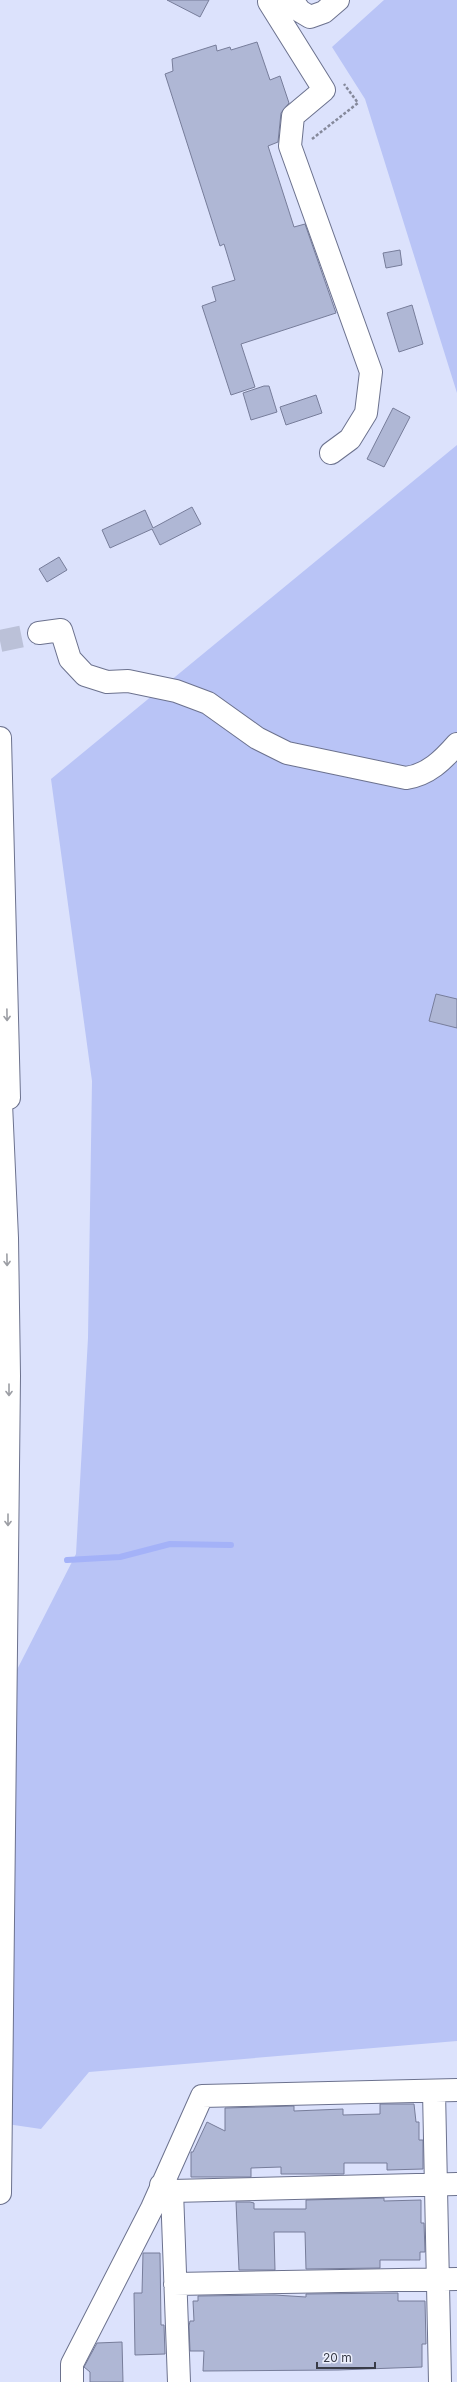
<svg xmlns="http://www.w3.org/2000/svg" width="457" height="2382" viewBox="0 0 457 2382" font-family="Inter,sans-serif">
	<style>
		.green { fill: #b9c4f6 }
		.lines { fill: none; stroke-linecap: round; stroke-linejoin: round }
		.stream { stroke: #a4b2f8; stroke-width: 6 }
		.building { fill: #afb7d5; stroke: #777d9a }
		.minor-tunnel { stroke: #bbc1d8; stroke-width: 22; stroke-dasharray: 22 11; stroke-linecap: butt }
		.minor-casing { stroke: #6c728e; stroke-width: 24 }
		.highway-casing { stroke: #6c728e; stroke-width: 24 }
		.path { stroke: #85899b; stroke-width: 2.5; stroke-dasharray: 3 2; stroke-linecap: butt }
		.minor { stroke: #fff; stroke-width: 22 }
		.highway { stroke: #fff; stroke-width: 22 }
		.oneway { stroke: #9c9ea4 }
	</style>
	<rect width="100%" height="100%" fill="#dce2fc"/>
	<path class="green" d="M384 0H457V393L365 99 332 47Z
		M457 445V2041L89 2072 41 2129 0 2123V1703L76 1554 88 1338 92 1081 51 779Z"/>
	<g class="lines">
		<path class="stream" d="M67 1560 120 1557 170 1544 231 1545"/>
	</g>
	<path class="building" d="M167 0H209L200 17Z
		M257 42 270 80 280 76 289 103 281 113 278 142 268 146 294 227 305 224 336 313 241 344 255 387 231 395 202 306 216 301 212 287 235 280 224 244 220 246 165 74 173 71 172 59 216 45 217 51 230 47 231 50Z
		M400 250 402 265 386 268 383 253Z
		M412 305 423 344 399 352 387 313Z
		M264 386H269L277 412 251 420 243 393Z
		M316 395 322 413 286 425 280 407Z
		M393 408 410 417 384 467 367 459Z
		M192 507 201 524 160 545 152 529 110 548 102 530 145 510 153 528Z
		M59 557 67 570 47 582 39 569Z
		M436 994 457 999V1028L429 1021Z
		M380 2104H414L416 2122H419V2140H423V2169L387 2170V2163H344V2174H281V2167L251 2168V2177H191V2152H193L207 2122 225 2131V2108L294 2106V2111L343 2109V2115L380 2114Z
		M384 2198V2201L421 2200V2223H424L425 2252H420V2260H380V2268L306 2269 305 2232H274L275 2270H239L236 2202H250L254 2203V2209H306V2200Z
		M143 2253H160L161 2325H164L165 2354 135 2355 134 2293H142Z
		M398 2293V2301H425L426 2344H422V2367L338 2370 203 2371 204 2351H190L189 2326 190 2321H194L193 2301H198V2296L275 2295 306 2297V2294Z
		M122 2342 123 2382H90V2372L84 2367 97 2343Z"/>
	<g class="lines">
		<path class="minor-tunnel" d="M0 641 39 633"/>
		<g class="minor-casing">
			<path id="minor" d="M271 0 269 2 324 90 293 116 290 146 371 372 366 413 350 439 331 453
				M292 0 300 11 310 17 324 12 338 0
				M39 633 61 630 70 659 85 675 107 682 128 681 176 691 208 703 257 738 287 753 406 778C428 775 443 760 457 744
				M434 2091 440 2382
				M161 2185 172 2191 457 2184
				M172 2191 179 2382
				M175 2284 457 2279
				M72 2382V2364L152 2208 202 2096 457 2090"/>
		</g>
		<g class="highway-casing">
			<path id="highway" d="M0 738 9 1098
				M0 1081 7 1238 9 1376 0 2193"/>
		</g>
		<path class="path" d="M312 139 358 103 344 84"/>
		<use href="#minor" class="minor"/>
		<use href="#highway" class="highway"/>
	</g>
	<defs><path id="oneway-shaft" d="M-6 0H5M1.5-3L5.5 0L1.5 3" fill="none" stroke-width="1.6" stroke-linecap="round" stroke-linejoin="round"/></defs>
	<g class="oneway">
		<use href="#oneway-shaft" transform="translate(7 1015) rotate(89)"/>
		<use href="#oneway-shaft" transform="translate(7 1260) rotate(89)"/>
		<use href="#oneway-shaft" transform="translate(9 1390) rotate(90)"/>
		<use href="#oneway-shaft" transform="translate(8 1520) rotate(90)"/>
	</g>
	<path d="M317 2362v6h58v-6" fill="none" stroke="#393c48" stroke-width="2"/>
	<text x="323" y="2362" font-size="12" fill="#393c48" stroke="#edf0fd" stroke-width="3" paint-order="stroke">20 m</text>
</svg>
